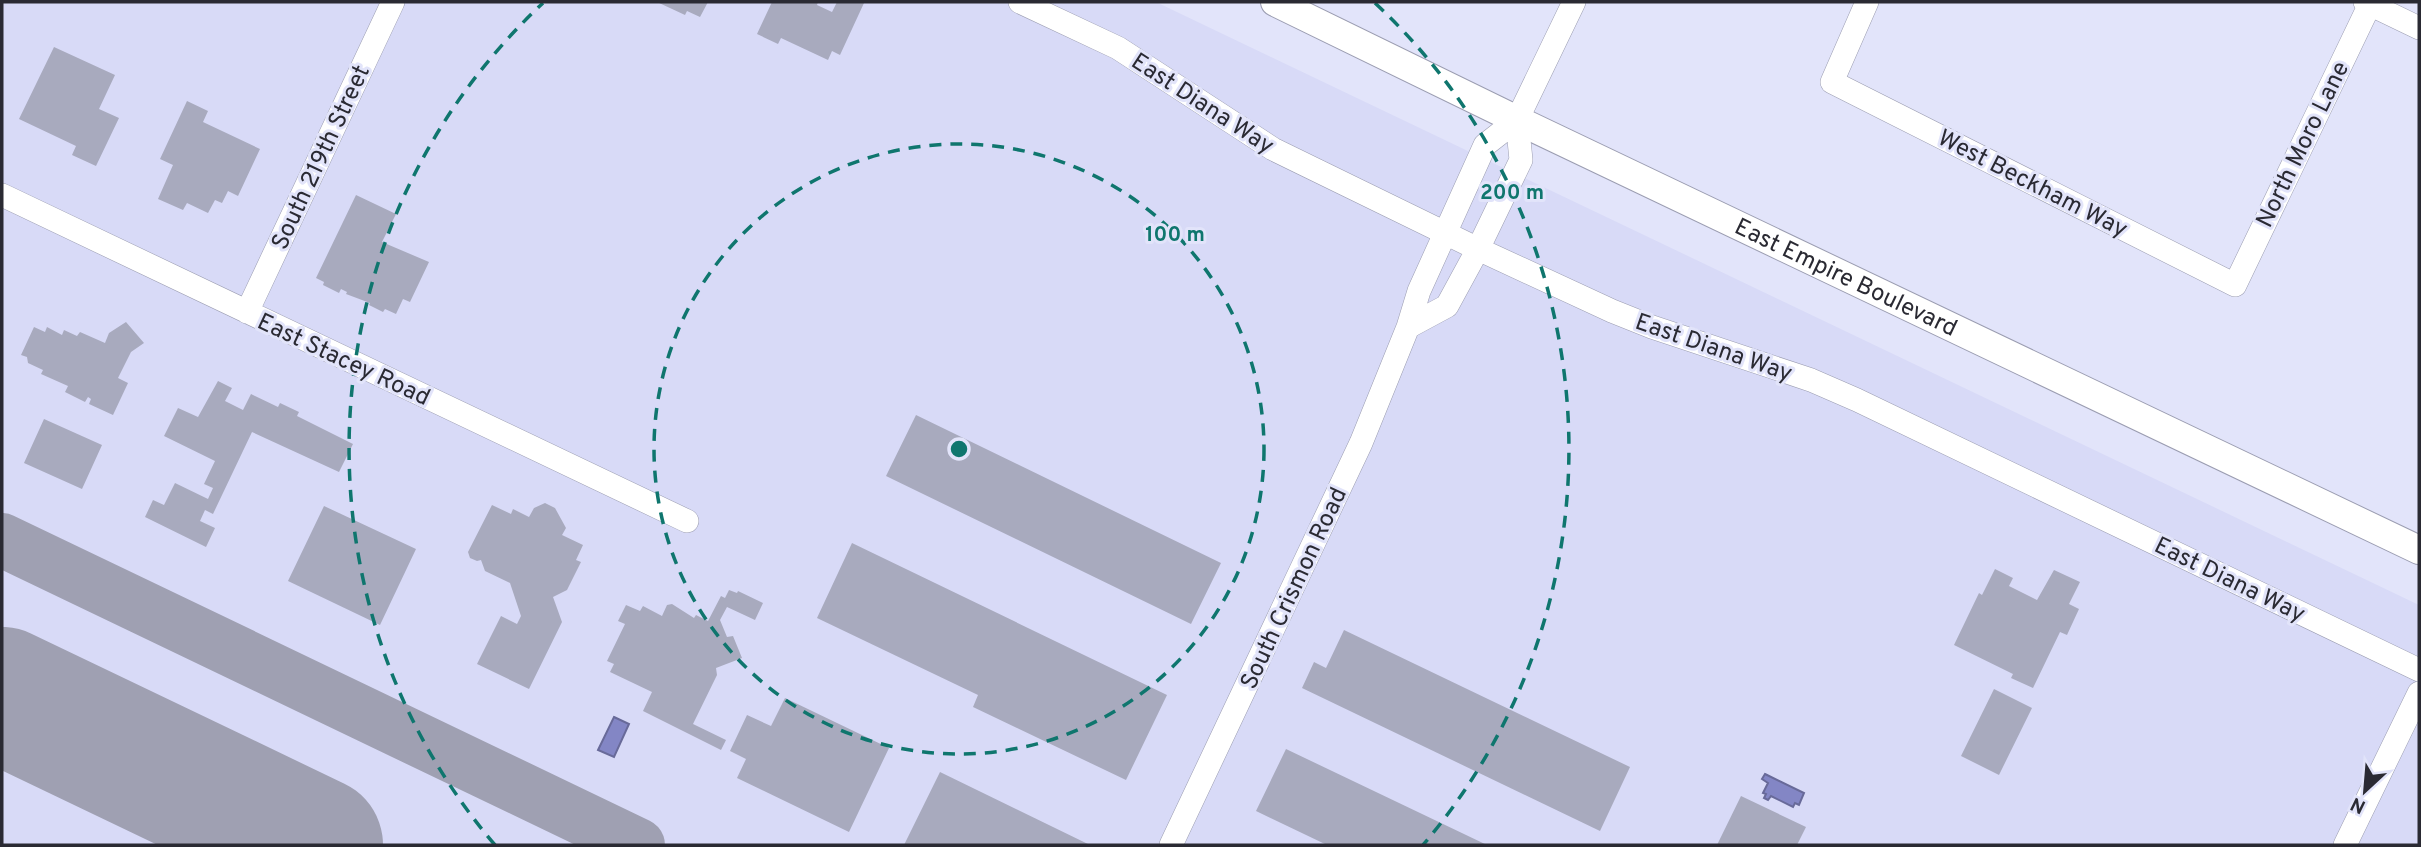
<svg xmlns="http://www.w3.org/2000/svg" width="2421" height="847" viewBox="0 0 2421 847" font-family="Overpass,sans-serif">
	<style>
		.built { fill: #d8daf7 }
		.water { fill: #8386c5; stroke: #686a99; stroke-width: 2 }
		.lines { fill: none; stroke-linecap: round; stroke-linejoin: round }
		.taxiway { stroke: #9fa0b2; stroke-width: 54 }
		.runway { stroke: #9fa0b2; stroke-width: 136 }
		.building { fill: #a8aabe }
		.minor-casing { stroke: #9b9db1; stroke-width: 24 }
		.tertiary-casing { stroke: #9b9db1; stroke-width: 30 }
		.minor { stroke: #fff; stroke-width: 23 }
		.tertiary { stroke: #fff; stroke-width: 28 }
		.ring { fill: none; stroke: #0f766e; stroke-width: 3.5; stroke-dasharray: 12 9 }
		.labels { text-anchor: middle; stroke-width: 6; stroke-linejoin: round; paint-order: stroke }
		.street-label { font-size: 24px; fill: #2a2a33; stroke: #e2e4fa }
		.centre { fill: #0f766e; stroke: #e2e4fa; stroke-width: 3.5 }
		.ring-label { font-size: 21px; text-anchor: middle; font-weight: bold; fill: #0f766e; stroke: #e2e4fa; stroke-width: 6; stroke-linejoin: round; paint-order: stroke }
	</style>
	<rect width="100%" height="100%" fill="#e2e4fa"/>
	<path class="built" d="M2 2H1156L2419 605V845H2Z"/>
	<path class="water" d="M614 717 629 724 614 757 598 750Z
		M1765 774 1804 793 1799 805 1795 803 1793 807 1771 796 1768 800 1764 798 1766 794 1763 793 1768 783 1762 779Z"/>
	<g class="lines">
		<path class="taxiway" d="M2 540 638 845"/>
		<path class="runway" d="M2 695 315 845"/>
	</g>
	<path class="building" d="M657 2H708L700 17 687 11 685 15Z
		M772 2H818L817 5 832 12 837 2 864 3 840 55 832 51 828 60 781 38 778 44 757 34Z
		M54 47 115 75 99 109 119 118 96 166 72 155 76 146 19 119Z
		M187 101 208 111 203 122 260 149 238 196 228 191 222 203 215 200 208 213 187 203 183 210 158 199 173 165 160 159Z
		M356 195 396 214 382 242 429 262 410 302 403 299 396 314 385 309 383 312 369 305 370 303 346 294 347 292 341 289 339 293 323 285 324 282 316 278Z
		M126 322 144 343 131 352 118 378 128 383 113 415 89 404 91 399 88 397 85 402 65 392 68 386 41 374 43 370 28 363 27 357 21 355 34 327 45 332 47 327 62 335 64 330 77 336 80 332 105 343 109 333Z
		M218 381 232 388 225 401 243 410 251 394 278 407 280 403 299 412 297 416 353 444 339 472 252 432 213 514 205 510 200 521 215 528 206 547 145 517 153 500 164 505 175 483 208 499 213 488 204 484 215 461 164 436 178 408 198 417Z
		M916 415 1221 563 1191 624 886 476Z
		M44 419 102 445 82 489 24 463Z
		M545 503 555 508 566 528 562 535 583 545 576 560 581 562 567 590 553 597 562 622 529 689 477 664 501 616 517 624 521 616 510 583 485 571 481 560 477 561 470 558 468 552 492 505 511 514 513 509 529 517 534 508Z
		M324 506 416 549 380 625 288 581Z
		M852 543 1167 695 1126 780 973 707 978 695 817 618Z
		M1995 569 2013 578 2009 586 2037 600 2054 570 2080 582 2069 604 2079 609 2067 635 2060 632 2033 688 2011 678 2013 674 1954 645 1979 593 1982 595Z
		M729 590 737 593 738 591 763 603 755 620 727 607 720 620 727 637 733 636 742 658 716 668 717 675 693 724 726 740 721 750 643 711 652 692 610 672 614 664 607 661 625 624 618 621 626 605 640 611 643 606 662 616 667 605 672 604 694 618 696 615 708 621 721 596 725 598Z
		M1344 630 1630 767 1600 831 1302 688 1314 662 1326 668Z
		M1994 689 2032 708 1999 775 1961 756Z
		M785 698 889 748 849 832 737 778 746 759 730 751 747 715 771 726Z
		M1286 749 1487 845H1327L1256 811Z
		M940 772 1090 845H904Z
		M1741 796 1806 827 1797 845H1717Z"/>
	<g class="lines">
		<g class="minor-casing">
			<path id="minor" d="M1020 2 1118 48 1273 149 1478 249 1612 311 1652 327 1811 380 1857 400 2419 670
				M1867 2 1832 82 2235 285 2370 4
				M2365 2 2419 28
				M2 195 687 521
				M247 312 393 2
				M1408 327 1447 306 1478 249 1521 160 1517 120
				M1171 845 1361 443 1408 327 1419 291 1485 145 1517 120 1574 2
				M2345 845 2419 693"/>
		</g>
		<g class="tertiary-casing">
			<g id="tertiary">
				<path id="s1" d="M1275 2 1517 120 2419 550"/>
			</g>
		</g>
		<use href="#minor" class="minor"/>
		<use href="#tertiary" class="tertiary"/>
	</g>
	<g class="ring">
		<circle cx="959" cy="449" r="305"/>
		<path d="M495 845A610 610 0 0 1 543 3M1375 3A610 610 0 0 1 1423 845"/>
	</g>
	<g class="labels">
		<g class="street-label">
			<text transform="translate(1203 103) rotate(33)" y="8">East Diana Way</text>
			<text transform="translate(2302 144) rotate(-64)" y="8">North Moro Lane</text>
			<text transform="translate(320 157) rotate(-65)" y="8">South 219th Street</text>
			<text transform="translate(2033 183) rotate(27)" y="8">West Beckham Way</text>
			<text dy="8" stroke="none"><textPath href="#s1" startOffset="634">East Empire Boulevard</textPath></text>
			<text transform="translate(1714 347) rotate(19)" y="8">East Diana Way</text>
			<text transform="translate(344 359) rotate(25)" y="8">East Stacey Road</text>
			<text transform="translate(2230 579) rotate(26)" y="8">East Diana Way</text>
			<text transform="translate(1293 588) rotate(-65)" y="8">South Crismon Road</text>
		</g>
	</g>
	<circle cx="959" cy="449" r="10" class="centre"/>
	<g class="ring-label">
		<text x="1512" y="199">200 m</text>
		<text x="1175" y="241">100 m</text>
	</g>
	<rect width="2421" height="847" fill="none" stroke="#2a2a33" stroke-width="7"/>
	<g transform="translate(2365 791) rotate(206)" stroke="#e2e4fa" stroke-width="5" paint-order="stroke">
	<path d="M0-5L12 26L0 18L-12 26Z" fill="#2a2a33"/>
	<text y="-10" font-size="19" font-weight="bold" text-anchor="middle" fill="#2a2a33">N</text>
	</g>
</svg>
